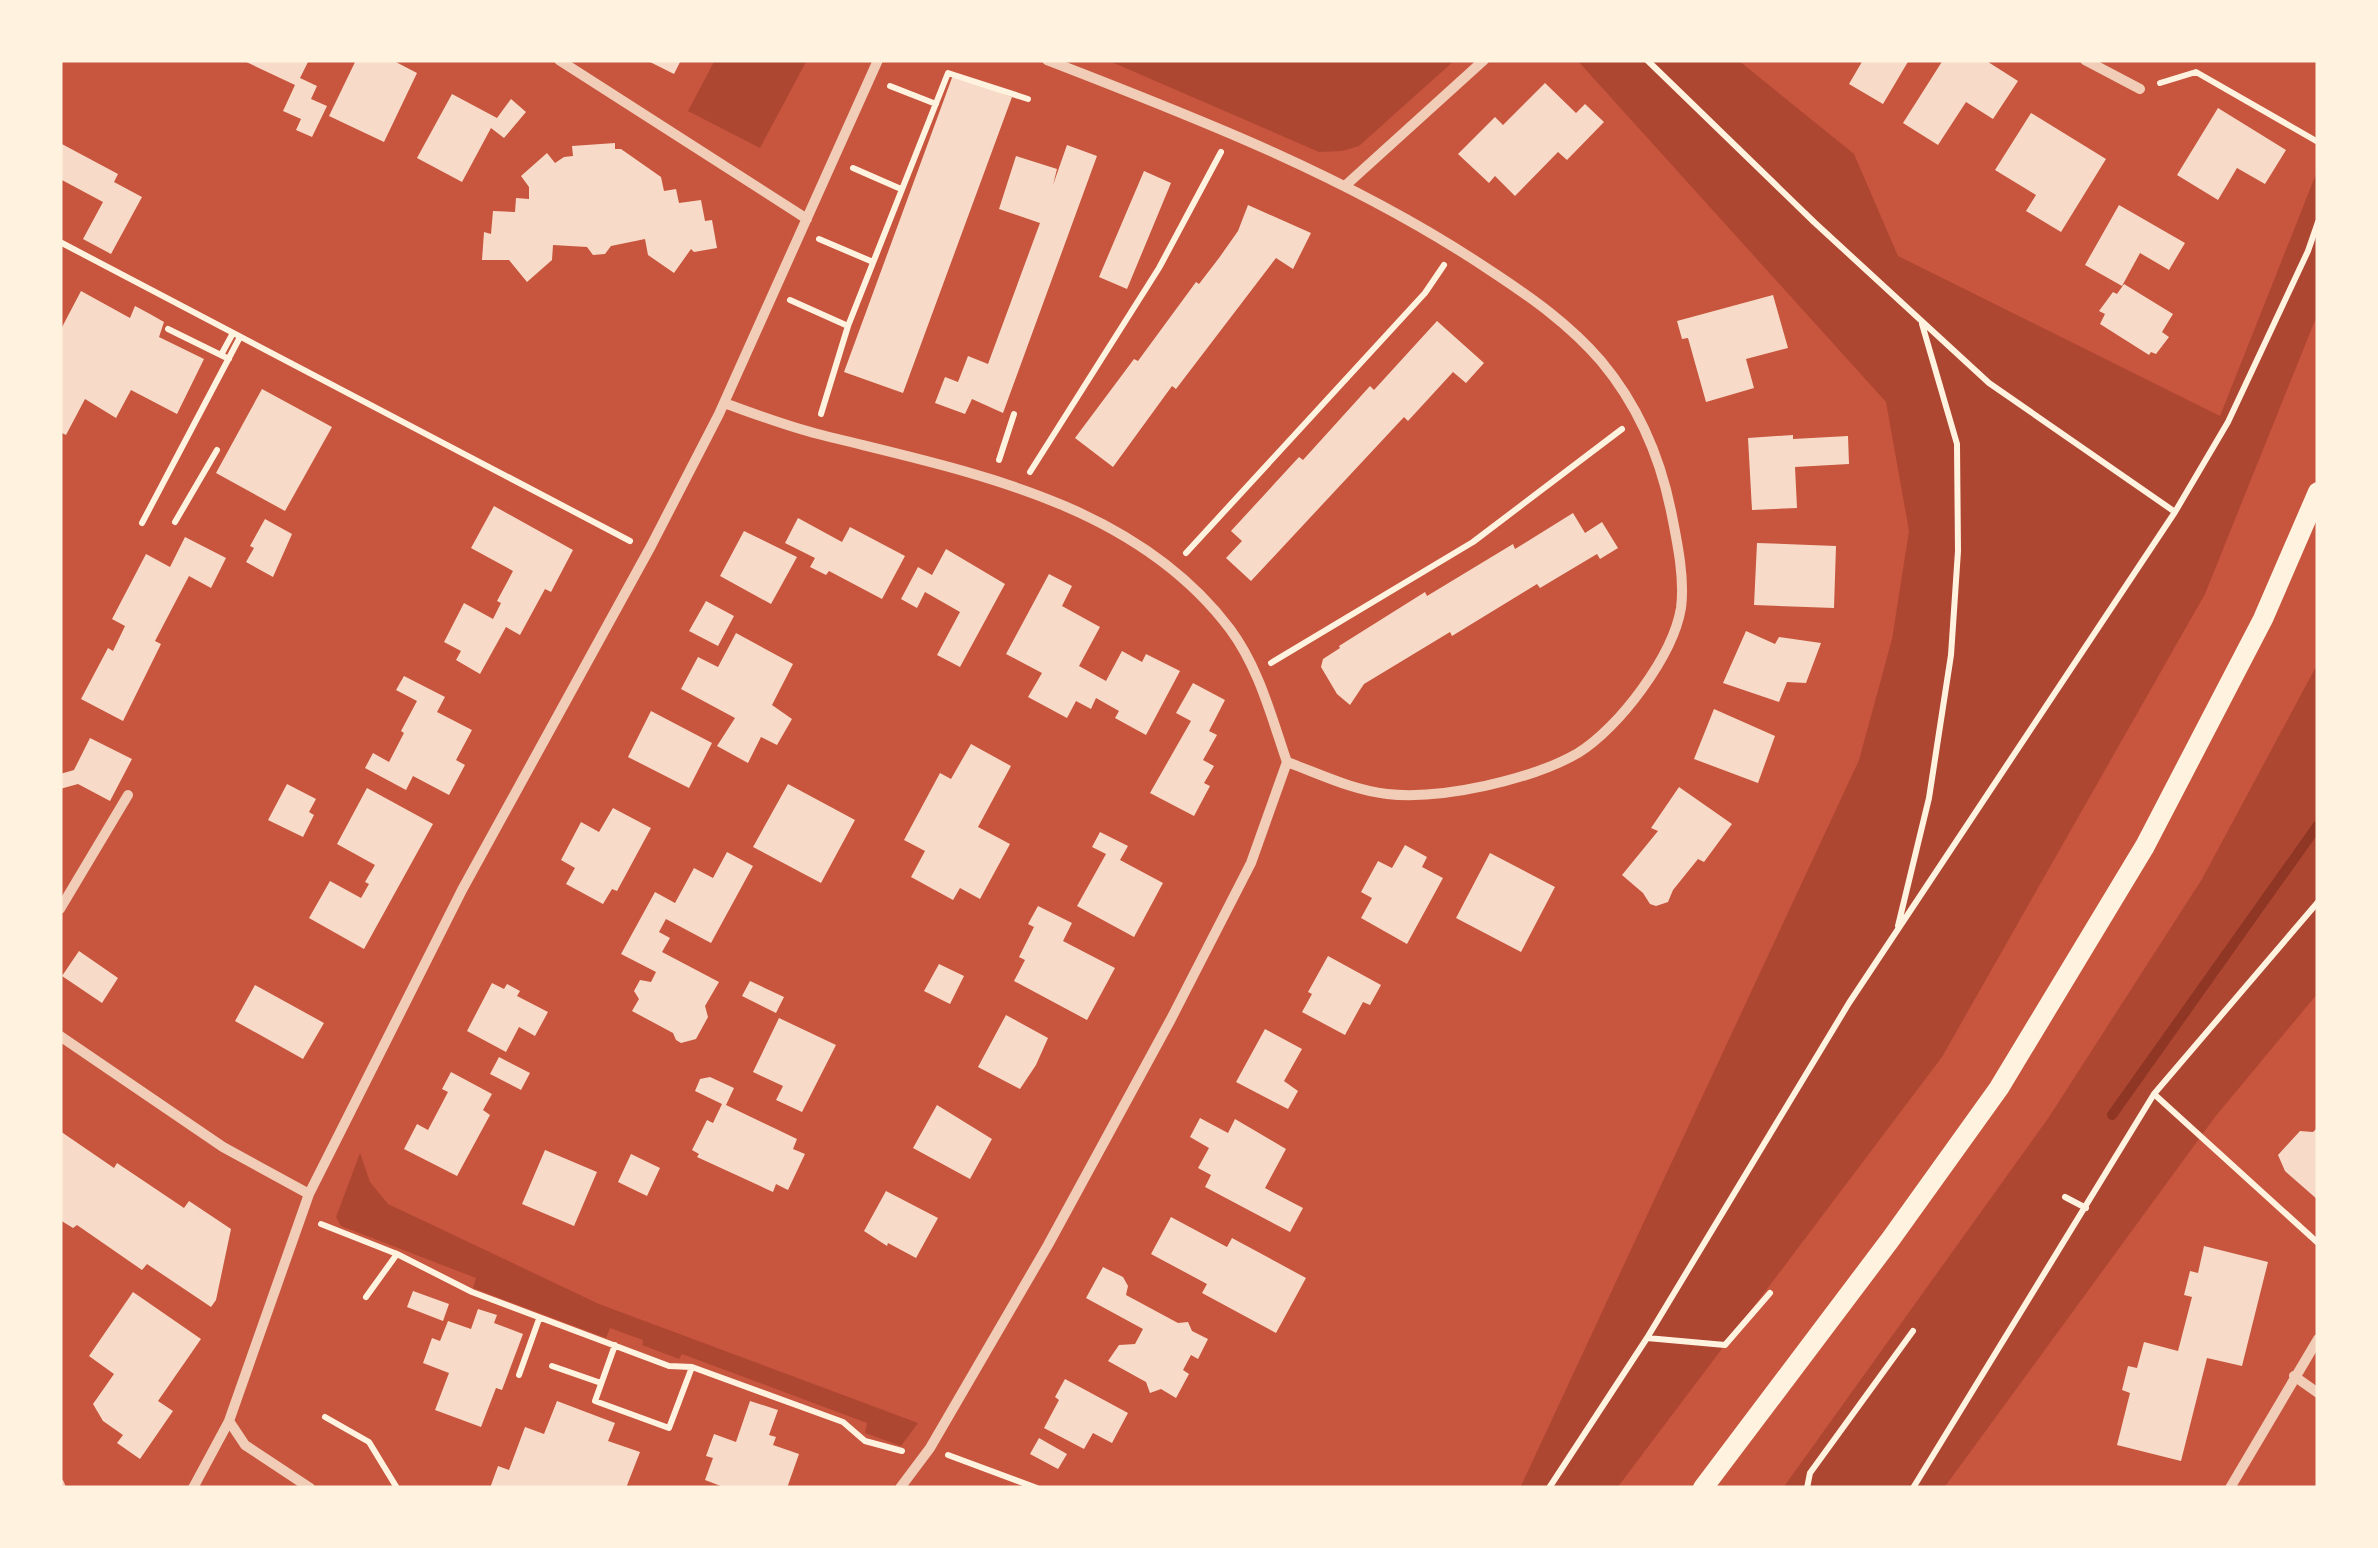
<svg xmlns="http://www.w3.org/2000/svg" width="2378" height="1548" viewBox="0 0 2378 1548" font-family="Roboto,sans-serif">
	<style>
		.green { fill: #ae4732 }
		.lines { fill: none; stroke-linecap: round; stroke-linejoin: round }
		.stream { stroke: #8f3625; stroke-width: 10 }
		.building { fill: #f7dbc8 }
		.path { stroke: #fff3e0; stroke-width: 6 }
		.service { stroke: #f1ccb7; stroke-width: 8 }
		.minor { stroke: #f1ccb7; stroke-width: 10 }
		.secondary { stroke: #fff3e0; stroke-width: 20 }
	</style>
	<rect width="100%" height="100%" fill="#c8553d"/>
	<path class="green" d="M715 60H807L760 148 688 111Z
		M1107 60H1455L1359 146 1342 151 1319 152Z
		M1577 60H1738L1854 154 1898 256 2220 416 2318 169V313L2205 594 1942 1057 1617 1488H1520L1859 760 1892 639 1909 531 1886 402Z
		M2318 663V993L2215 1117 1944 1488H1783L2049 1117 2202 879Z
		M360 1153 370 1182 388 1204 599 1304 918 1423 901 1446 865 1433 867 1423 682 1354 679 1359 642 1345 643 1340 610 1328 606 1338 473 1288 476 1278 341 1226 336 1217Z"/>
	<g class="lines">
		<path class="stream" d="M2112 1115 2318 825"/>
	</g>
	<path class="building" d="M242 60H309L300 78 317 86 311 99 327 106 312 137 296 130 301 119 283 111 295 85Z
		M356 60H392L417 73 384 142 329 116Z
		M646 60H681L674 74Z
		M1863 60H1909L1883 104 1849 84Z
		M1943 60H1985L2018 81 1993 119 1966 102 1938 145 1903 123Z
		M953 75 1012 97 903 393 844 372Z
		M1545 83 1576 113 1585 104 1604 122 1567 160 1558 152 1515 196 1495 176 1489 183 1458 154 1495 117 1503 125Z
		M452 94 497 118 511 99 526 112 504 138 491 128 462 182 417 158Z
		M2218 108 2286 150 2265 184 2237 168 2218 200 2177 175Z
		M2031 113 2106 159 2061 232 2026 211 2036 195 1995 170Z
		M60 143 118 174 114 182 142 197 111 254 83 239 103 202 60 179Z
		M615 143V149H621L661 177 664 191 676 189 679 203 701 200 705 221 712 220 717 248 694 252 691 249 674 273 648 255 645 239 611 246 605 254 593 255 587 247 553 245 552 260 527 282 509 260H482L484 232 491 234 493 211 515 212 516 198 529 199V187L521 176 547 153 555 163 564 157 573 156 572 146Z
		M1067 145 1097 156 1003 413 972 399 965 414 935 403 945 377 958 382 968 356 988 364 1040 223 999 209 1016 156 1057 169 1053 185Z
		M1144 171 1171 183 1127 289 1099 277Z
		M1248 205 1311 233 1293 269 1276 258 1176 389 1172 386 1113 467 1075 438 1134 359 1138 361 1196 282 1199 284 1219 258 1238 231Z
		M2119 205 2185 243 2169 270 2140 253 2122 286 2085 265Z
		M2124 284 2173 314 2162 332 2169 337 2156 354 2151 352 2149 355 2100 324 2105 314 2099 311 2113 292 2117 294Z
		M81 291 130 318 135 306 150 314 164 322 159 337 204 359 177 414 131 390 116 418 85 399 66 435 60 432V331Z
		M1773 295 1788 348 1746 359 1754 388 1706 402 1688 338 1682 339 1677 321Z
		M1437 321 1484 363 1466 383 1453 372 1408 421 1404 417 1251 581 1226 558 1242 541 1231 531 1299 457 1303 460 1370 386 1374 390Z
		M262 389 332 427 285 511 216 473Z
		M1793 435V439L1848 436 1849 464 1795 467 1797 508 1752 510 1748 438Z
		M494 506 573 550 551 592 545 589 520 635 506 627 480 674 456 660 461 651 444 642 464 603 493 619 501 603 497 601 513 571 471 548Z
		M1573 513 1585 533 1602 522 1618 548 1600 559 1597 554 1540 588 1537 584 1452 636 1450 632 1364 684 1350 705 1337 694 1321 667 1323 659 1340 648 1339 646 1425 592 1427 596 1513 544 1515 549Z
		M798 518 842 542 850 527 905 556 882 599 829 571 826 575 810 567 815 558 785 543Z
		M265 519 292 534 273 577 246 562 254 548 250 546Z
		M744 531 797 557 771 604 720 576Z
		M185 537 226 558 211 588 189 576 155 641 161 644 123 721 81 699 108 648 113 651 125 626 112 619 146 554 170 567Z
		M1757 543 1836 546 1834 608 1754 605Z
		M946 549 1005 584 960 667 937 655 960 612 925 592 917 608 901 599 918 567 932 575Z
		M1049 574 1072 586 1062 606 1100 627 1079 666 1106 681 1122 651 1142 662 1146 654 1180 671 1146 735 1115 718 1119 711 1096 698 1091 709 1076 701 1067 718 1028 697 1042 673 1006 654Z
		M706 601 734 616 718 646 689 631Z
		M1746 631 1775 644 1779 637 1821 643 1806 683 1787 682 1779 702 1723 683Z
		M736 633 793 664 772 705 792 719 777 745 761 737 748 763 717 746 735 718 681 689 698 657 718 667Z
		M404 676 445 697 437 712 472 730 456 760 465 765 449 795 413 776 406 790 365 768 373 753 389 762 404 733 401 731 417 701 396 690Z
		M1193 683 1225 700 1209 731 1217 735 1203 760 1214 766 1204 783 1210 786 1194 816 1150 793 1191 721 1176 713Z
		M1714 709 1775 736 1758 783 1694 759Z
		M651 711 712 743 689 788 628 757Z
		M90 738 132 759 110 801 78 784 60 789V774L74 770Z
		M971 744 1011 766 978 827 1010 844 980 899 960 888 953 900 911 877 925 851 904 840 940 773 951 779Z
		M287 784 316 799 309 812 314 815 303 837 268 820Z
		M788 784 855 820 821 883 753 847Z
		M1679 787 1732 824 1704 862 1698 859 1673 890 1668 902 1656 906 1650 904 1643 893 1622 875 1658 831 1651 828Z
		M367 788 433 824 364 949 309 918 330 881 361 898 369 884 365 882 375 865 337 844Z
		M613 808 651 828 617 891 612 889 603 904 566 884 575 868 561 860 581 822 599 832Z
		M1100 832 1128 846 1120 860 1163 883 1134 937 1077 906 1106 854 1092 847Z
		M1405 845 1427 857 1422 867 1443 878 1407 944 1361 918 1372 898 1361 892 1378 861 1392 868Z
		M727 852 753 866 711 943 666 919 659 932 670 938 662 952 719 982 705 1006 708 1017 696 1039 681 1043 676 1040 673 1033 632 1011 639 999 634 991 640 980 651 982 656 972 621 954 655 892 675 903 694 868 713 878Z
		M1490 853 1555 887 1521 952 1456 918Z
		M1038 906 1072 923 1063 941 1115 968 1087 1020 1014 981 1025 960 1019 957 1034 927 1028 924Z
		M79 951 118 978 102 1003 62 976Z
		M1328 956 1381 985 1370 1005 1363 1002 1345 1035 1302 1012 1312 994 1308 992Z
		M939 964 964 976 950 1004 924 991Z
		M750 981 784 997 776 1013 742 996Z
		M492 983 504 989 507 984 520 991 517 996 548 1012 535 1036 519 1027 506 1052 467 1031Z
		M255 985 324 1023 303 1059 235 1021Z
		M1006 1015 1048 1038 1036 1065 1020 1089 978 1067Z
		M779 1018 836 1045 802 1112 776 1100 783 1086 753 1072Z
		M1265 1029 1302 1049 1284 1081 1298 1091 1288 1109 1236 1082Z
		M499 1057 530 1073 521 1090 490 1074Z
		M451 1072 492 1094 483 1110 490 1115 457 1176 404 1149 417 1124 428 1130 448 1092 442 1089Z
		M710 1077 734 1088 726 1105 797 1139 793 1149 805 1154 788 1190 776 1184 773 1192 697 1157 699 1154 692 1150 707 1120 713 1123 722 1104 695 1091 700 1079Z
		M937 1105 992 1139 970 1179 913 1148Z
		M1200 1118 1228 1133 1235 1119 1286 1149 1265 1188 1303 1208 1290 1232 1205 1187 1211 1175 1198 1168 1209 1148 1190 1137Z
		M2318 1127V1200L2285 1171 2278 1155 2300 1131 2313 1132Z
		M60 1131 114 1168 117 1163 184 1208 189 1201 231 1229 216 1300 211 1307 147 1264 142 1270 77 1225 73 1228 60 1220Z
		M545 1150 597 1172 574 1226 522 1204Z
		M631 1154 660 1168 647 1196 618 1182Z
		M886 1191 938 1218 916 1258 888 1243 887 1246 864 1231Z
		M1171 1217 1227 1247 1232 1238 1306 1278 1276 1333 1202 1293 1207 1284 1151 1254Z
		M2204 1246 2268 1262 2242 1366 2207 1358 2181 1461 2117 1445 2130 1393 2122 1390 2128 1366 2137 1368 2144 1342 2178 1351 2192 1297 2184 1295 2190 1271 2198 1273Z
		M1103 1267 1123 1277 1128 1286 1126 1295 1178 1323 1188 1322 1192 1331 1208 1339 1198 1359 1191 1355 1183 1370 1189 1374 1176 1398 1161 1389 1150 1393 1146 1382 1108 1361 1119 1345 1135 1344 1143 1329 1086 1298Z
		M413 1291 449 1304 443 1321 407 1307Z
		M133 1292 201 1339 158 1401 173 1411 140 1459 117 1443 123 1435 103 1421 93 1404 114 1374 89 1356Z
		M478 1309 497 1315 494 1323 523 1334 502 1390 496 1388 481 1427 435 1410 449 1373 423 1363 432 1338 440 1341 448 1321 471 1329Z
		M1065 1379 1128 1413 1112 1443 1093 1433 1084 1449 1044 1428 1059 1400 1055 1397Z
		M557 1401 615 1423 608 1441 640 1452 626 1488H490L498 1466 509 1470 525 1427 544 1434Z
		M750 1401 778 1410 769 1435 776 1437 773 1445 799 1454 787 1488H726L705 1480 713 1458 706 1456 714 1434 736 1442Z
		M1039 1438 1067 1454 1058 1469 1030 1454Z"/>
	<g class="lines">
		<path class="path" d="M1647 60 1814 222 1989 383 2175 512
			M2160 83 2196 72 2318 142
			M890 86 936 104
			M853 168 901 189
			M819 239 873 262
			M60 242 630 541
			M790 300 848 326
			M168 329 229 359
			M221 355 233 333
			M821 414 848 326 948 73 1028 99
			M999 460 1014 414
			M1030 472 1159 268 1221 152
			M175 522 217 450
			M142 523 240 337
			M1186 553 1425 293 1444 265
			M1271 663 1473 542 1622 429
			M1898 926 1929 798 1951 655 1958 551 1957 444 1922 324
			M2154 1094 2318 1243
			M2065 1197 2086 1208
			M321 1224 397 1254 472 1292 669 1366 692 1367 843 1422 865 1441 902 1451
			M366 1297 397 1254
			M1647 1338 1725 1345 1770 1293
			M615 1345 595 1401 669 1428 692 1367
			M552 1366 601 1383
			M519 1375 539 1319
			M325 1417 369 1442 397 1488
			M948 1455 1037 1488
			M1549 1488 1647 1338 1849 1003 2175 512 2228 422 2308 251 2318 222
			M1807 1488 1810 1473 1913 1331
			M1913 1488 2154 1094 2318 902"/>
		<path class="service" d="M60 1483 62 1488"/>
		<path class="minor" d="M559 60 807 219
			M2085 60 2140 89
			M1346 185 1484 60
			M724 403C755 414 786 426 818 434 964 471 1133 500 1230 629 1259 668 1271 716 1287 762 1320 774 1352 790 1387 794 1441 800 1531 780 1578 753 1619 728 1673 656 1681 608 1685 578 1677 541 1671 511 1660 457 1637 404 1601 361 1569 324 1532 298 1491 271 1354 179 1200 119 1047 60
			M60 909 128 795
			M60 1036 223 1147 309 1194
			M2294 1376 2318 1393
			M229 1421 245 1445 310 1488
			M193 1488 229 1421 309 1194 462 890 651 546 719 414 878 60
			M900 1488 930 1448 1048 1245 1171 1019 1251 863 1287 762
			M2230 1488 2318 1339"/>
		<path class="secondary" d="M1703 1488 1890 1240 1999 1088 2145 846 2263 619 2318 492"/>
	</g>
	<rect width="2378" height="1548" fill="none" stroke="#fff3e0" stroke-width="125"/>
</svg>
